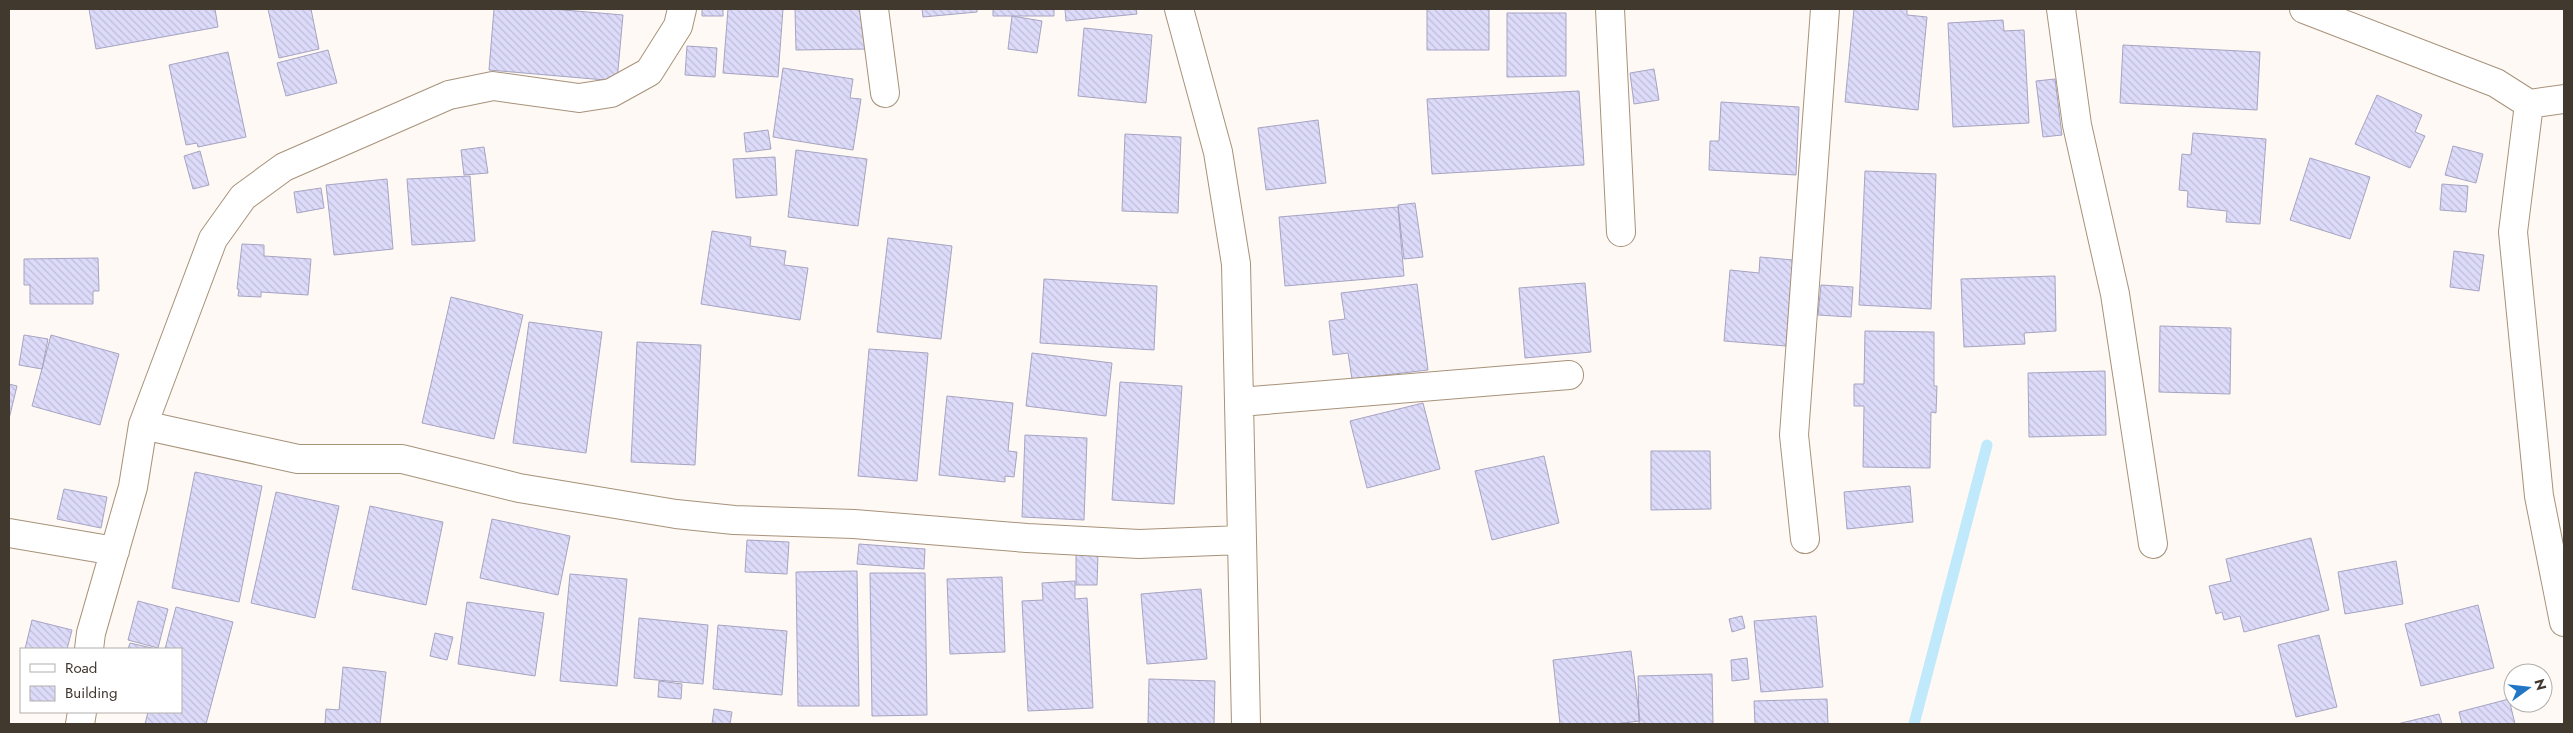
<svg xmlns="http://www.w3.org/2000/svg" width="2573" height="733" viewBox="0 0 2573 733" font-family="Jost,sans-serif">
	<style>
		.lines { fill: none; stroke-linecap: round; stroke-linejoin: round }
		.stream { stroke: #c0eafc; stroke-width: 11 }
		.building { fill: url(#building-back-hatch); stroke: #a6a4c1 }
		.street-casing { stroke: #a7927a; stroke-width: 30 }
		.street { stroke: #fff; stroke-width: 28 }
	</style>
	<defs>
		<pattern id="building-back-hatch" width="6" height="6" patternUnits="userSpaceOnUse" patternTransform="scale(1.25)"><rect width="6" height="6" fill="#dddbfa"/><path d="M-1 5l2 2M0 0l6 6M5-1l2 2" fill="none" stroke="#bfbdd7"/></pattern>
	</defs>
	<rect width="100%" height="100%" fill="#fef9f4"/>
	<g class="lines">
		<path class="stream" d="M1914 724 1987 445"/>
	</g>
	<path class="building" d="M89 9H215L218 27 96 49Z
		M268 9H311L319 49 279 58Z
		M494 9H552L623 15 617 81 489 70Z
		M702 9H723V16H702Z
		M728 9H783L778 77 723 73Z
		M795 9H866L867 49 796 50Z
		M922 9H977V12L923 17Z
		M993 9H1054V16H993Z
		M1065 9H1136L1137 14 1066 21Z
		M1427 9H1489V50H1427Z
		M1854 9H1907V15L1927 17 1918 110 1845 102Z
		M1507 13H1566V76L1507 77Z
		M1012 16 1042 21 1037 53 1008 49Z
		M2003 20 2004 31 2024 30 2029 123 1953 127 1948 23Z
		M1084 28 1152 35 1146 103 1078 96Z
		M2123 45 2260 52 2257 110 2120 103Z
		M687 46 717 48 715 77 685 75Z
		M328 50 337 83 286 96 277 63Z
		M228 52 246 137 198 147 197 143 186 145 169 65Z
		M783 68 853 79 850 98 861 99 853 150 773 137Z
		M1654 69 1659 100 1634 104 1630 73Z
		M2055 79 2062 135 2043 137 2036 81Z
		M1579 91 1584 165 1432 174 1427 99Z
		M2377 95 2422 115 2415 132 2425 136 2410 168 2355 144Z
		M1721 102 1799 107 1796 175 1709 170 1710 141H1719Z
		M1318 120 1326 183 1266 190 1258 128Z
		M768 130 771 149 746 152 744 133Z
		M2193 133 2266 139 2260 224 2226 222 2227 211 2187 207 2188 191 2179 190 2182 154 2191 155Z
		M1125 134 1181 137 1178 213 1122 211Z
		M2453 146 2483 154 2476 183 2445 175Z
		M484 147 488 173 464 175 461 150Z
		M796 150 867 159 858 226 788 217Z
		M200 151 209 185 193 189 184 156Z
		M775 157 777 195 736 198 733 159Z
		M2310 158 2370 177 2350 239 2290 220Z
		M1865 171 1936 174 1931 309 1859 305Z
		M470 176 475 241 412 245 407 179Z
		M387 179 393 249 334 255 326 185Z
		M2442 184 2468 186 2466 212 2440 210Z
		M321 188 324 208 297 213 294 192Z
		M1415 203 1423 257 1404 259 1398 205Z
		M1398 207 1404 276 1285 286 1279 217Z
		M712 231 751 237 750 246 786 251 784 265 808 268 800 320 701 304Z
		M888 238 952 246 941 339 877 332Z
		M242 244 264 245V256L311 259 308 295 261 292V297L238 296 239 289H237Z
		M2454 251 2484 255 2479 291 2450 287Z
		M1760 257 1793 260 1786 346 1724 341 1730 270 1759 273Z
		M98 258 99 291H93V304H30V285H24V259Z
		M2055 276 2056 331 2024 333 2025 344 1964 347 1961 279Z
		M1044 279 1157 286 1154 350 1040 343Z
		M1585 283 1591 352 1525 358 1519 288Z
		M1417 284 1428 370 1352 379 1348 353 1333 355 1329 321 1345 319 1341 293Z
		M1821 285 1853 287 1851 317 1818 315Z
		M451 297 523 315 494 439 422 423Z
		M529 322 602 332 586 453 513 443Z
		M2160 326 2231 328 2230 394 2159 392Z
		M1865 331 1934 332V386H1937L1936 413 1931 412 1930 468 1863 467 1864 406H1854V384H1864Z
		M24 335 48 339 42 369 19 365Z
		M51 335 119 354 100 425 32 406Z
		M637 342 701 345 695 465 631 462Z
		M869 349 928 353 917 481 858 476Z
		M1032 353 1112 363 1106 416 1026 406Z
		M2105 371 2106 435 2029 437 2028 373Z
		M1120 382 1182 386 1174 504 1112 500Z
		M9 384 17 386 9 419Z
		M947 396 1013 403 1008 451 1017 452 1014 477 1005 476V482L939 475Z
		M1423 403 1440 469 1367 488 1350 421Z
		M1025 435 1087 438 1084 520 1022 517Z
		M1651 451H1710L1711 509 1651 510Z
		M1544 456 1559 523 1492 540 1475 471Z
		M195 472 262 486 239 602 172 588Z
		M1910 486 1913 522 1847 529 1844 492Z
		M64 489 107 497 101 528 57 519Z
		M276 492 339 506 315 618 251 603Z
		M370 506 443 522 426 605 352 589Z
		M492 519 570 536 558 595 480 578Z
		M2311 538 2329 610 2244 632 2240 616 2224 620 2222 612 2216 614 2209 586 2231 581 2226 559Z
		M747 540 789 542 787 574 745 572Z
		M859 544 925 549 924 569 857 564Z
		M1076 553H1098L1097 585H1076Z
		M2396 561 2403 604 2345 614 2338 572Z
		M857 571 859 706H798L796 572Z
		M870 573H925L927 715 872 716Z
		M570 574 627 579 617 686 560 681Z
		M1002 577 1005 652 950 654 947 579Z
		M1075 581V599L1087 598 1093 708 1028 711 1022 601 1043 600 1042 583Z
		M1201 589 1207 659 1147 664 1141 594Z
		M138 601 168 609 158 648 128 640Z
		M467 602 544 613 535 676 458 664Z
		M2478 605 2494 668 2421 686 2405 624Z
		M176 607 233 622 206 724H145L148 712H181V649H165Z
		M1742 616 1745 628 1732 632 1729 619Z
		M1816 616 1823 687 1761 692 1754 621Z
		M639 618 708 625 703 684 634 678Z
		M32 620 72 630 67 649H25Z
		M718 625 787 631 782 695 713 689Z
		M435 633 453 637 447 660 430 656Z
		M2319 635 2337 707 2296 717 2278 645Z
		M130 643 156 649H128Z
		M1631 651 1640 721 1615 724H1560L1553 660Z
		M1747 658 1749 679 1732 681 1731 660Z
		M343 667 386 672 380 724H325L326 709 339 710Z
		M1712 674 1713 724H1639L1638 676Z
		M1149 679 1215 681 1214 724H1148Z
		M659 681 682 684 681 699 658 697Z
		M1827 699 1828 724H1755L1754 701Z
		M2509 699 2515 724H2462L2459 712Z
		M714 709 732 712 730 724H712Z
		M2439 714 2442 724H2397Z"/>
	<g class="lines">
		<g class="street-casing">
			<path id="street" d="M874 9 885 93
				M1179 9 1218 152 1236 264 1246 724
				M1610 9 1621 232
				M2061 9 2077 125 2115 294 2153 544
				M2304 9 2496 83 2529 104 2564 99
				M2529 104 2513 232 2539 496 2564 622
				M1240 402 1569 375
				M143 425 298 459H402L519 488 676 514 734 520 854 524 1027 538 1139 544 1241 540
				M9 533 115 551
				M1805 539 1794 435 1825 9
				M89 649 91 633 133 487 143 425 213 239 243 197 284 167 449 95 493 86 579 98 611 93 649 72 678 26 682 9
				M80 724 82 712"/>
		</g>
		<use href="#street" class="street"/>
	</g>
	<rect width="2573" height="733" fill="none" stroke="#41382e" stroke-width="20"/>
	<rect x="20" y="648" width="162" height="65" fill="#ffffff" stroke="#b3afab"/>
	<rect x="30" y="664" width="25" height="8" fill="#ffffff" stroke="#b3afab"/>
	<text x="65" y="673" font-size="15" fill="#41382e">Road</text>
	<rect x="30" y="686" width="25" height="15" fill="url(#building-back-hatch)" stroke="#b3afab"/>
	<text x="65" y="698" font-size="15" fill="#41382e">Building</text>
	<g transform="translate(2528 688) rotate(75)"><circle r="24" fill="#ffffff" stroke="#b3afab"/>
	<path d="M0-4L9 19L0 12L-9 19Z" fill="#2177c5"/>
	<text y="-8" font-size="14" font-weight="bold" text-anchor="middle" fill="#41382e">N</text>
	</g>
</svg>
